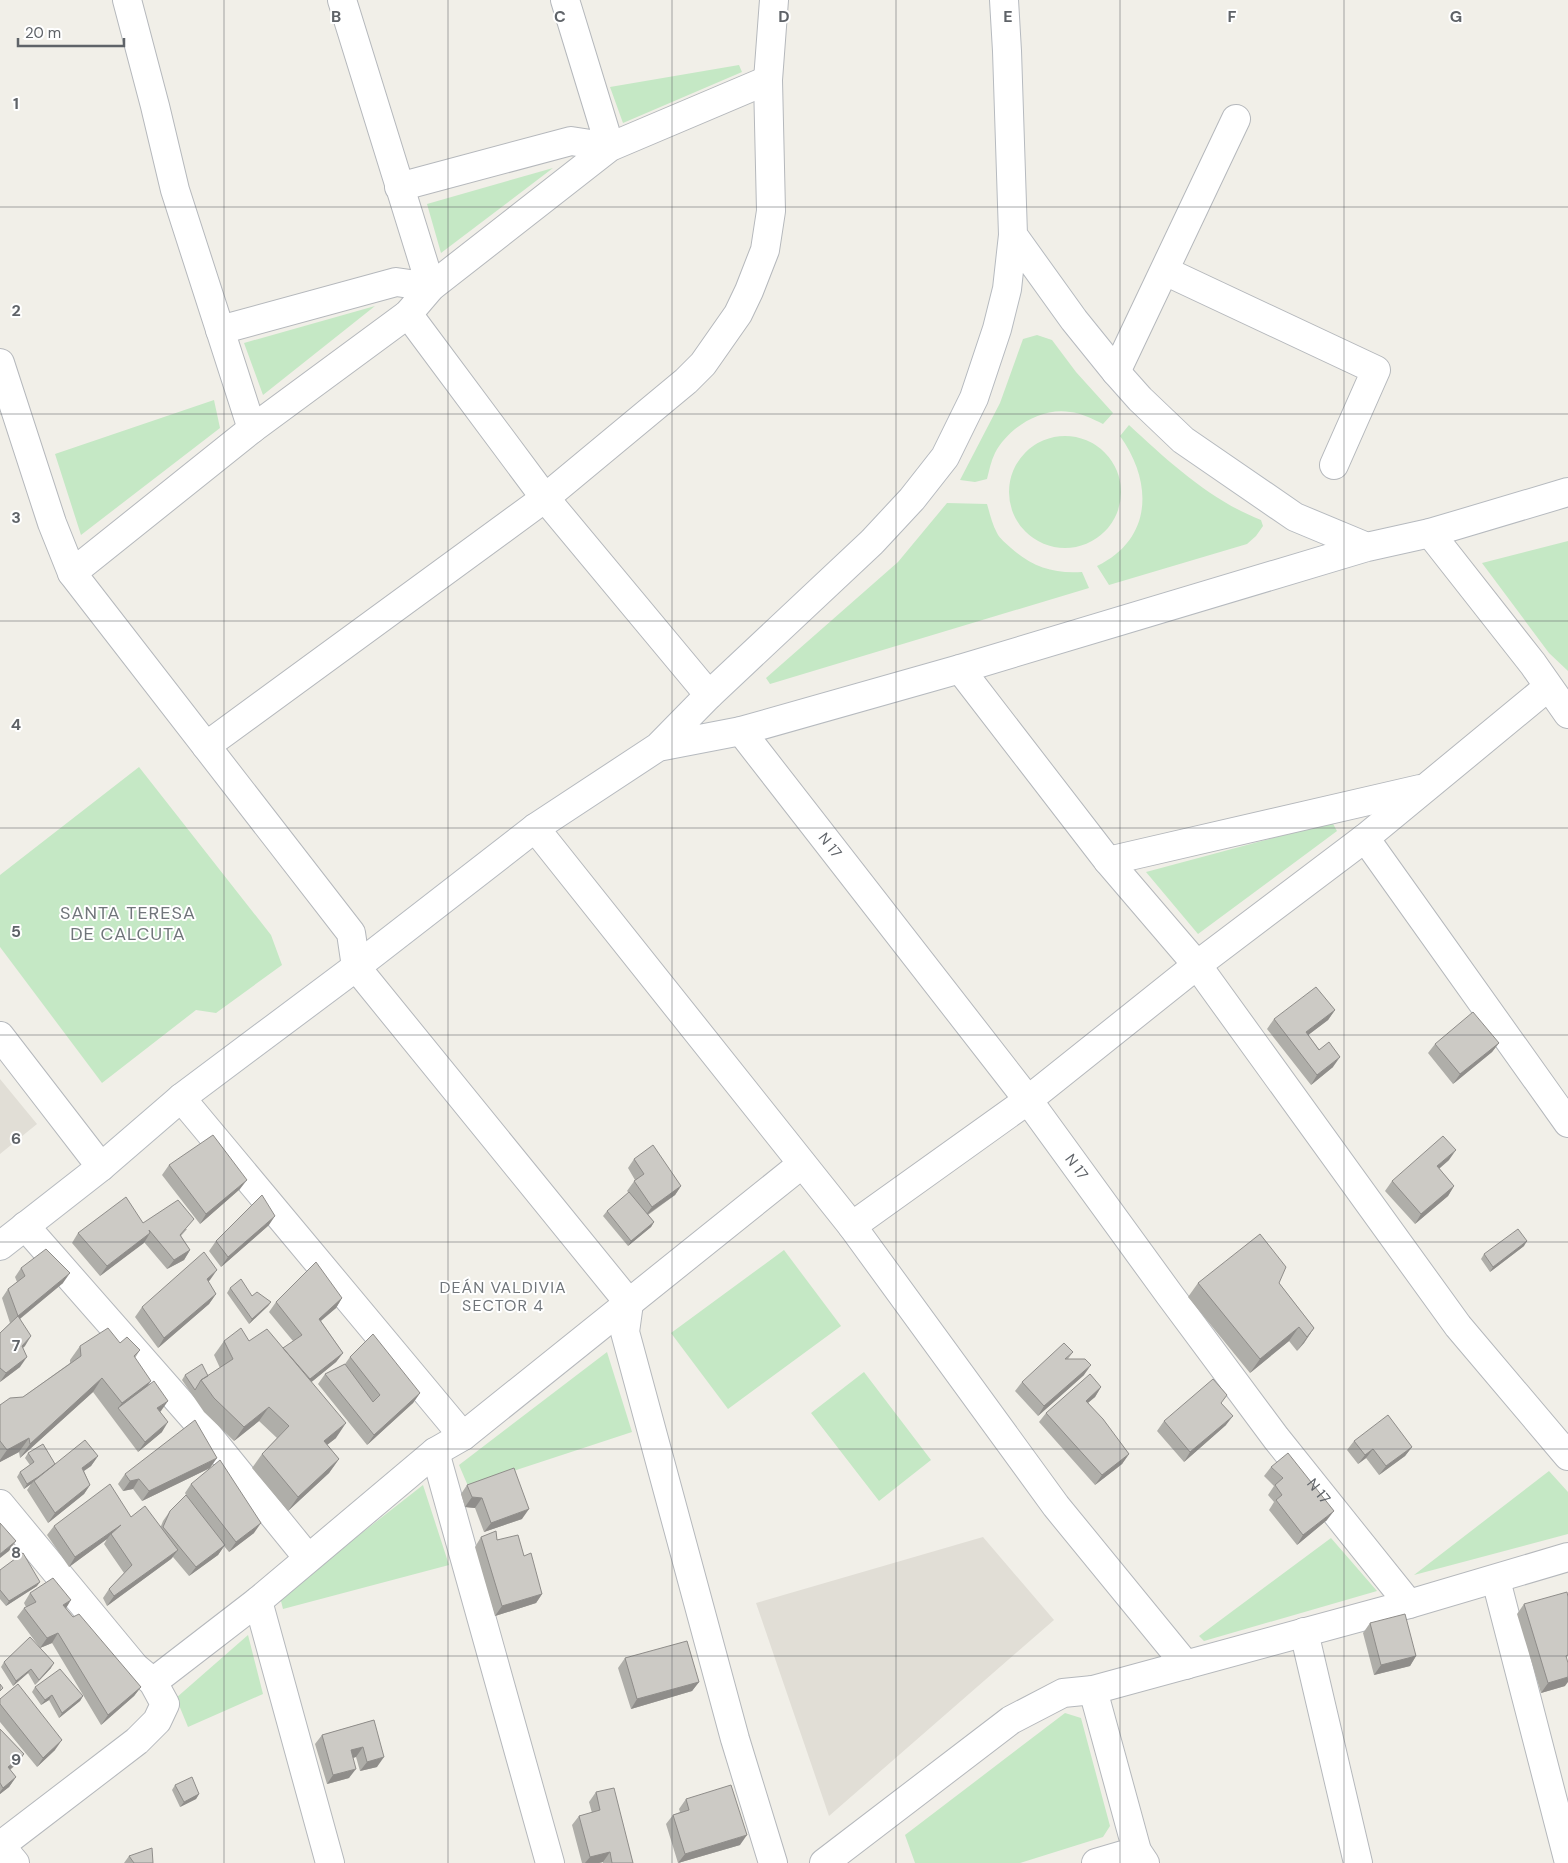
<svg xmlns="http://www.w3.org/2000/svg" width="1568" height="1863" viewBox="0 0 1568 1863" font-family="'DM Sans',sans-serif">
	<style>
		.education { fill: #e1ded6 }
		.green { fill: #c5e8c5 }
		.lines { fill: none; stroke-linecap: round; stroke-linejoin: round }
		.street-casing { stroke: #b5b8bc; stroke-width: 30 }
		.secondary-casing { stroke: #b6babf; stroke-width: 30 }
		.street { stroke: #fff; stroke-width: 28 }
		.secondary { stroke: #fff; stroke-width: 28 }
		.wall { fill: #afaea9 }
		.shaded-wall { fill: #8f8d8a }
		.building { fill: #cccac5; stroke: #8f8d8a }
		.grid { fill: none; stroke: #5f6368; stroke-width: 1; stroke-opacity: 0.55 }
		.labels { text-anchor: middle; stroke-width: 4; stroke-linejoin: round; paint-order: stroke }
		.street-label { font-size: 15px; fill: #5f6368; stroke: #fff }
		.neighbourhood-label { font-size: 16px; letter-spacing: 1px; fill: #70757a; stroke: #fff }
		.quarter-label { font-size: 18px; letter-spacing: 1px; fill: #70757a; stroke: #fff }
		.grid-label { font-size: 16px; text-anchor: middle; font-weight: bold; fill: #5f6368; stroke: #fff; stroke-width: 4; stroke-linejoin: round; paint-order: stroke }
	</style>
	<rect width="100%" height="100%" fill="#f1efe8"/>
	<path class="education" d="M0 1079 37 1124 0 1154Z
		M983 1537 1054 1620 829 1816 756 1603Z"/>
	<path class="green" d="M739 65 742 72 623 123 610 87Z
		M553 168 441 253 427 204Z
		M375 306 263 395 244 343Z
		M1037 335 1052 340 1076 372 1113 413 1103 424C1093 419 1081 413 1070 412 1041 407 1008 428 995 453 991 461 989 471 987 479L975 482 960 480 1000 403 1023 339Z
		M214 400 220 428 81 535 55 454Z
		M1129 425C1169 462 1210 500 1261 520L1263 526 1256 536 1247 544 1109 585 1097 566C1153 539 1153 482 1120 436Z
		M1009 492a56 56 0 1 1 112 0a56 56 0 1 1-112 0Z
		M947 503 987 504C990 514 992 524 997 533 1000 539 1006 543 1011 548 1032 567 1054 574 1082 572L1089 588 770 684 766 678 898 562Z
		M1568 541V671L1549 653 1482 563Z
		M139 767 271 935 282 965 216 1013 196 1010 102 1083 0 947V875Z
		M1332 822 1337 831 1198 934 1146 872Z
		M784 1250 841 1326 728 1409 671 1333Z
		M607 1352 632 1432 468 1486 459 1465Z
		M864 1372 931 1460 879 1501 811 1413Z
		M1549 1471 1568 1492V1534L1414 1575Z
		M423 1485 449 1565 283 1609 280 1597Z
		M1331 1538 1377 1591 1204 1641 1199 1636Z
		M248 1635 263 1694 188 1727 176 1698Z
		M1065 1713 1081 1718 1110 1826 1103 1837 1020 1863H915L905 1835Z"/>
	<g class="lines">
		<g class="street-casing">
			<g id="street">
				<path d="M127 0 155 106 175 190 252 429"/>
				<path d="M399 187 571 141 610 147 565 0"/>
				<path d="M1165 271 1376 370 1334 465"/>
				<path d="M408 314 545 498 709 695"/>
				<path d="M220 330 396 282 431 287 342 0"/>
				<path d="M0 363 52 523 72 573 351 933 356 967 629 1303 625 1332 735 1739 773 1863"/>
				<path d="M1116 372 1236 119"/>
				<path d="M1430 533 1533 664 1568 714"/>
				<path d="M72 573 252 429 408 314 431 287 610 147 768 80"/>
				<path d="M960 669 1108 861 1197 965 1458 1326 1568 1456"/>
				<path id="s1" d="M741 731 1028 1100 1169 1294 1276 1438 1409 1604"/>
				<path d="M206 746 545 498 686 381 703 364 738 314 749 291 765 250 771 211 768 80 774 0"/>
				<path d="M535 828 852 1226 1056 1506 1186 1665"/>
				<path d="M1365 838 1568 1123"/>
				<path d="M1108 861 1420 789"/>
				<path d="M0 1036 101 1167"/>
				<path d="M181 1098 463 1436"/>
				<path d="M25 1226 199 1424 308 1558"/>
				<path d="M852 1226 1028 1100 1197 965 1365 838 1548 687"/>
				<path d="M435 1452 550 1863"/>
				<path d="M0 1504 135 1667 153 1682 165 1704 157 1721 137 1741 0 1846"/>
				<path d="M1496 1580 1568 1859"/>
				<path d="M258 1601 330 1863"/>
				<path d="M1304 1632 1358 1863"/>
				<path d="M153 1682 258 1601 435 1452 463 1436 802 1164"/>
				<path d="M1093 1690 1137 1851 1145 1863"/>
				<path d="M0 1845 15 1863"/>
				<path d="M824 1863 1011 1720 1063 1693 1093 1690 1409 1604 1568 1557"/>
				<path d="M1096 1863 1137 1851"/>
			</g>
		</g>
		<g class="secondary-casing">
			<path id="secondary" d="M1013 235 1074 320 1116 372 1140 399 1183 440 1295 517 1367 547
				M658 747 709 695 872 542 912 499 945 457 974 398 997 329 1007 289 1013 235 1007 51 1004 0
				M0 1246 101 1167 181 1098 356 967 535 828 658 747 741 731 960 669 1367 547 1430 533 1568 492"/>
		</g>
		<use href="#street" class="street"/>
		<use href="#secondary" class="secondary"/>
	</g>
	<path class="wall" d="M1335 1010 1328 1020 1308 1035 1333 1067 1311 1085 1267 1029 1274 1019Z
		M1499 1043 1492 1052 1453 1084 1428 1053 1435 1044Z
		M634 1159 681 1186 675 1195 648 1215 654 1222 651 1227 628 1246 603 1216 607 1211 629 1193 627 1191 635 1180 628 1168Z
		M1449 1160 1439 1168 1454 1186 1448 1196 1415 1224 1385 1191 1392 1181Z
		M169 1165 240 1189 200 1224 162 1175Z
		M143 1223 187 1229 181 1236 190 1250 184 1260 167 1269 144 1242 100 1276 72 1243 78 1233Z
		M269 1225 221 1267 209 1251 216 1241Z
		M1524 1246 1490 1272 1481 1259 1484 1254Z
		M21 1268 63 1283 20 1319 25 1346 23 1347 20 1367 0 1382V1333L10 1323 2 1298 8 1289 17 1282 15 1277Z
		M210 1280 208 1282 216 1294 209 1304 158 1348 135 1317 142 1307Z
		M1198 1283H1279L1314 1328 1304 1343 1297 1351 1289 1341 1250 1373 1188 1297Z
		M230 1288 252 1296 271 1302 268 1306 249 1324 227 1293Z
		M342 1298 336 1308 321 1321 343 1353 336 1362 311 1382 336 1438 327 1445 339 1459 329 1473 288 1511 252 1468 262 1454 277 1438 259 1421 234 1441 204 1412 182 1380 185 1375 208 1376 220 1368 214 1355 224 1341H249L283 1348 293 1341 269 1312 276 1302Z
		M120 1343 140 1350 135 1358 147 1386 161 1411 160 1412 162 1432 138 1452 93 1392 20 1458 19 1452 0 1462V1405L23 1397 70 1363V1360L80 1346Z
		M1073 1352 1068 1359 1084 1375 1038 1416 1015 1391 1022 1382Z
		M350 1357 420 1393 413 1403 367 1445 318 1384 325 1374 345 1364Z
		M1101 1387 1095 1397 1088 1403 1129 1454 1122 1464 1095 1485 1039 1422 1046 1413Z
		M1164 1421 1226 1425 1184 1462 1157 1431Z
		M1354 1441 1412 1447 1405 1456 1379 1475 1366 1458 1358 1464 1347 1450Z
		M28 1453 55 1464 98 1456 91 1466 84 1471 90 1485 84 1494 48 1523 27 1490 31 1484 24 1489 17 1477 20 1472 30 1465 25 1458Z
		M1271 1467 1327 1520 1297 1545 1269 1510 1274 1502 1268 1495 1274 1486 1264 1476Z
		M210 1468 142 1501 133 1489 123 1491 118 1484 125 1474Z
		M191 1484 254 1533 229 1552 224 1546 218 1555 189 1576 173 1557 171 1559 107 1606 103 1598 109 1589 124 1573 104 1544 107 1539 69 1567 47 1535 54 1526 131 1517 161 1526 163 1521 170 1511 186 1495 185 1493Z
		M467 1485 522 1519 484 1532 475 1508 465 1507 461 1494Z
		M481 1537 497 1540 524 1556 542 1594 536 1603 495 1616 475 1547Z
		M0 1570 37 1586 6 1606 0 1599Z
		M30 1593 66 1608 73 1617 141 1687 134 1696 101 1725 52 1643 40 1648 51 1668 35 1685 28 1673 13 1686 1 1667 4 1662 40 1648 17 1617 24 1608 26 1607 24 1603Z
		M1524 1604 1565 1686 1541 1693 1517 1614Z
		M1370 1623 1416 1656 1410 1666 1374 1675 1363 1633Z
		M625 1658 699 1682 692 1691 631 1709 618 1668Z
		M35 1687 83 1696 80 1701 59 1718 49 1700 41 1705 32 1692Z
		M0 1699 55 1750 37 1767 0 1722Z
		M374 1720 377 1767 360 1771 356 1757 353 1758 349 1778 327 1784 315 1744 322 1735Z
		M0 1729 24 1754 18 1763 10 1770 16 1777 9 1787 0 1794Z
		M175 1785 199 1794 196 1799 180 1807 172 1790Z
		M596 1792 633 1863H603V1862L599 1863H582L572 1825 579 1816 592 1813 589 1802Z
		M686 1799 740 1845 678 1863 666 1824 673 1815 680 1812 679 1809Z
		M129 1856 153 1863H124Z"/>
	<path class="shaded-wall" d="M1335 1010 1328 1020 1299 1042 1306 1032Z
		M1499 1043 1492 1052 1453 1084 1460 1074Z
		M1340 1057 1333 1067 1311 1085 1317 1075Z
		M1456 1150 1449 1160 1431 1176 1437 1166Z
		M247 1180 240 1189 200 1224 206 1214Z
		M681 1186 675 1195 645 1216 652 1207Z
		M1454 1186 1448 1196 1415 1224 1421 1214Z
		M275 1216 269 1225 221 1267 228 1257Z
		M654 1222 651 1227 628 1246 631 1241Z
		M150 1233 144 1243 100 1276 107 1266Z
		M1527 1241 1524 1246 1490 1272 1493 1267Z
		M190 1250 184 1260 167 1269 174 1260Z
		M217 1270 210 1280 200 1289 207 1279Z
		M70 1273 63 1283 11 1326 18 1316Z
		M216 1294 209 1304 158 1348 164 1338Z
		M342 1298 336 1308 312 1328 319 1319Z
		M271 1302 268 1306 249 1324 252 1319Z
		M1299 1327 1289 1341 1250 1373 1260 1359Z
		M1314 1328 1304 1343 1297 1351 1307 1337Z
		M31 1336 25 1346 15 1355 22 1346Z
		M343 1353 336 1362 303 1389 310 1379Z
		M27 1357 20 1367 0 1382 6 1373Z
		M1091 1365 1084 1375 1038 1416 1044 1406Z
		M102 1378 93 1392 20 1458 30 1444Z
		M151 1381 141 1396 118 1408 122 1403Z
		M1101 1387 1095 1397 1079 1410 1086 1401Z
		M420 1393 413 1403 367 1445 374 1435Z
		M168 1401 161 1411 150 1417 157 1408Z
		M269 1407 259 1421 234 1441 244 1427Z
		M1233 1416 1226 1425 1184 1462 1190 1452Z
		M168 1422 162 1432 138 1452 145 1442Z
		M346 1423 336 1438 314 1455 324 1441Z
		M29 1438 19 1452 0 1462V1460L7 1450Z
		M1412 1447 1405 1456 1379 1475 1386 1466Z
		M1373 1449 1366 1458 1358 1464 1365 1455Z
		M1129 1454 1122 1464 1095 1485 1102 1475Z
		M98 1456 91 1466 75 1477 82 1468Z
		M217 1458 210 1468 142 1501 149 1491Z
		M339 1459 329 1473 288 1511 298 1497Z
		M56 1466 34 1481 31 1484 24 1489 27 1484Z
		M139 1479 133 1489 123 1491 130 1481Z
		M90 1485 84 1494 48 1523 55 1513Z
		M472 1497 482 1498 475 1508 465 1507Z
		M529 1509 522 1519 484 1532 491 1523Z
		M1334 1511 1327 1520 1297 1545 1303 1535Z
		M261 1523 254 1533 229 1552 236 1542Z
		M121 1525 111 1534 107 1539 69 1567 75 1557Z
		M16 1541 9 1551 0 1558V1554Z
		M225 1545 218 1555 189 1576 196 1567Z
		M178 1550 171 1559 107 1606 114 1596Z
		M40 1582 37 1586 6 1606 9 1601Z
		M542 1594 536 1603 495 1616 502 1606Z
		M71 1600 65 1610 63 1605Z
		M58 1633 52 1643 40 1648 47 1638Z
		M1416 1656 1410 1666 1374 1675 1381 1665Z
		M54 1663 51 1668 35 1685 39 1680Z
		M31 1669 28 1673 13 1686 16 1681Z
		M1568 1677V1682L1565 1686 1541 1693 1548 1683Z
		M699 1682 692 1691 631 1709 637 1699Z
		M141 1687 134 1696 101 1725 108 1715Z
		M52 1695 49 1700 41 1705 45 1700Z
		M83 1696 80 1701 59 1718 62 1713Z
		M62 1740 55 1750 37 1767 43 1758Z
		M363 1747 356 1757 344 1760 351 1750Z
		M24 1754 18 1763 1 1776 8 1767Z
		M384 1757 377 1767 360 1771 367 1762Z
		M356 1769 349 1778 327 1784 333 1775Z
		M16 1777 9 1787 0 1794V1792L3 1788Z
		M199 1794 196 1799 180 1807 184 1802Z
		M747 1835 740 1845 678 1863 685 1854Z
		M610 1852 603 1862 599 1863H585L590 1857Z"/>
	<path class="building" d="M1316 987 1335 1010 1306 1032 1319 1050 1329 1042 1340 1057 1317 1075 1274 1019Z
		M1473 1012 1499 1043 1460 1074 1435 1044Z
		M213 1135 247 1180 206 1214 169 1165Z
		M1443 1136 1456 1150 1437 1166 1454 1186 1421 1214 1392 1181Z
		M653 1145 681 1186 652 1207 634 1181 644 1174 634 1159Z
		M629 1192 654 1222 631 1241 607 1211Z
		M262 1195 275 1216 228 1257 216 1241Z
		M126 1197 143 1223 178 1200 194 1219 180 1235 190 1250 174 1260 149 1230 150 1233 107 1266 78 1233Z
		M1518 1229 1527 1241 1493 1267 1484 1254Z
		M1260 1234 1286 1267 1279 1283 1314 1328 1307 1337 1299 1327 1260 1359 1198 1283Z
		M46 1249 70 1273 18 1316 8 1289 25 1276 21 1268Z
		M204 1252 217 1270 207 1279 216 1294 164 1338 142 1307Z
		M316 1262 342 1298 319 1319 343 1353 310 1379 283 1348 302 1335 276 1302Z
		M241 1279 252 1296 257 1292 271 1302 252 1319 230 1288Z
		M18 1316 31 1336 22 1346 27 1357 6 1373 0 1368V1333Z
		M108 1328 120 1343 127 1337 140 1350 134 1356 151 1381 122 1403 102 1378 30 1444 29 1438 7 1450 0 1441V1405L10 1398 23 1397 81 1356 80 1346Z
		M241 1328 249 1341 267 1329 346 1423 324 1441 339 1459 298 1497 262 1454 289 1426 269 1407 244 1427 214 1398 201 1380 233 1359 224 1341Z
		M373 1334 420 1393 374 1435 325 1374 345 1364 373 1402 380 1395 350 1357Z
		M1064 1343 1073 1352 1065 1359H1085L1091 1365 1044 1406 1022 1382Z
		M202 1364 208 1376 201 1380 195 1390 185 1375Z
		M1090 1374 1101 1387 1086 1401 1103 1419 1129 1454 1102 1475 1046 1413Z
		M1213 1379 1227 1395 1221 1403 1233 1416 1190 1452 1164 1421Z
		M154 1381 168 1401 157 1408 168 1422 145 1442 118 1408Z
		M1388 1415 1412 1447 1386 1466 1373 1449 1365 1455 1354 1441Z
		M195 1420 217 1458 149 1491 139 1479 130 1481 125 1474Z
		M85 1440 98 1456 82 1468 90 1485 55 1513 34 1481Z
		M43 1444 55 1464 38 1477 27 1484 20 1472 34 1462 28 1453Z
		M1288 1453 1334 1511 1303 1535 1276 1500 1282 1495 1275 1485 1283 1478 1271 1467Z
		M220 1460 261 1523 236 1542 191 1484Z
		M514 1468 529 1509 491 1523 482 1498 472 1497 467 1485Z
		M110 1484 131 1517 145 1506 178 1550 114 1596 109 1589 132 1565 111 1534 121 1525 75 1557 54 1526Z
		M186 1495 225 1545 196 1567 163 1527 170 1511Z
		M0 1523 16 1541 0 1554Z
		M496 1531 497 1540 518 1535 524 1556 531 1553 542 1594 502 1606 481 1537Z
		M23 1553 40 1582 9 1601 0 1590V1570Z
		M53 1578 71 1600 63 1605 73 1617 79 1614 141 1687 108 1715 58 1633 47 1638 24 1608 36 1602 30 1593Z
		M1567 1592 1568 1597V1655L1566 1656 1568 1663V1677L1548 1683 1524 1604Z
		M1405 1614 1416 1656 1381 1665 1370 1623Z
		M30 1637 54 1663 39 1680 31 1669 16 1681 4 1662Z
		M687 1641 699 1682 637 1699 625 1658Z
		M60 1669 83 1696 62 1713 52 1695 45 1700 35 1687Z
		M0 1684 3 1688 0 1691Z
		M18 1684 62 1740 43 1758 0 1704V1699Z
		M374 1720 384 1757 367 1762 363 1747 351 1750 356 1769 333 1775 322 1735Z
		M0 1729 24 1754 8 1767 16 1777 3 1788 0 1783Z
		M192 1777 199 1794 184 1802 175 1785Z
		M731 1785 747 1835 685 1854 673 1815 689 1810 686 1799Z
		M614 1788 633 1863H612L610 1852 590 1857 579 1816 600 1810 596 1792Z
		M152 1848 153 1863H134L129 1856Z"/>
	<path class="grid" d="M224 0V1863M448 0V1863M672 0V1863M896 0V1863M1120 0V1863M1344 0V1863M0 207H1568M0 414H1568M0 621H1568M0 828H1568M0 1035H1568M0 1242H1568M0 1449H1568M0 1656H1568"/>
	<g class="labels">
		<g class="street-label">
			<text dy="5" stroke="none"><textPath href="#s1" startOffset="145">N 17</textPath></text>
			<text dy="5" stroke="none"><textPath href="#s1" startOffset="550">N 17</textPath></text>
			<text dy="5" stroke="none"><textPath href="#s1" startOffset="955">N 17</textPath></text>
		</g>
		<g class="neighbourhood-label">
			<text x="503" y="1293">DEÁN VALDIVIA<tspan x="503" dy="18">SECTOR 4</tspan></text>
		</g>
		<g class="quarter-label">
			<text x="128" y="919">SANTA TERESA<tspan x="128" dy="21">DE CALCUTA</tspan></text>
		</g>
	</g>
	<g class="grid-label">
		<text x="336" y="22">B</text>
		<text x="560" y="22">C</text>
		<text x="784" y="22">D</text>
		<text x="1008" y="22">E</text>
		<text x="1232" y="22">F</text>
		<text x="1456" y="22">G</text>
		<text x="16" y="109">1</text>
		<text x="16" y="316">2</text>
		<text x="16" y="523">3</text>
		<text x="16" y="730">4</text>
		<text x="16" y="937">5</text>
		<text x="16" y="1144">6</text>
		<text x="16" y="1351">7</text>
		<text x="16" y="1558">8</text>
		<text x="16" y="1765">9</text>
	</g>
	<path d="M18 38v8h106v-8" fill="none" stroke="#5f6368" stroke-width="2.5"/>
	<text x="25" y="38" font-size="15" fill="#5f6368" stroke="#ffffff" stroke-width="4" paint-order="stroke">20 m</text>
</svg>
